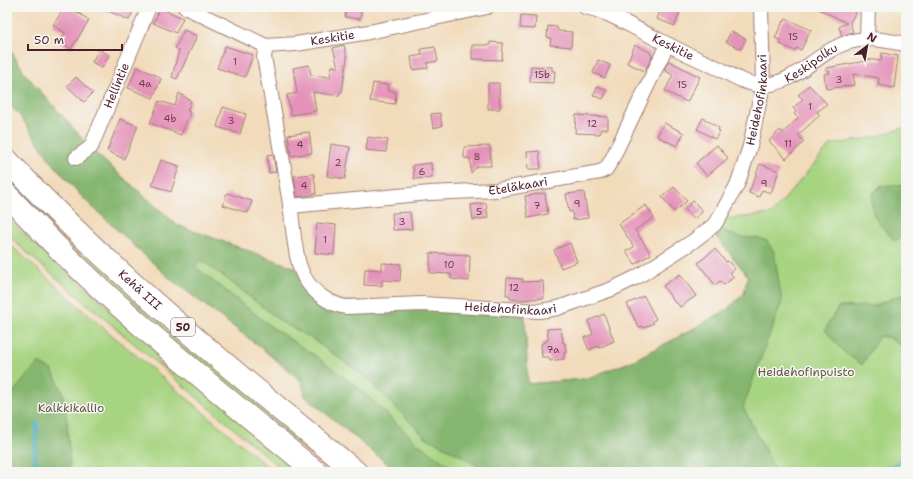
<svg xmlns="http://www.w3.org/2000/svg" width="913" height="479" viewBox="0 0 913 479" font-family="'Shantell Sans',sans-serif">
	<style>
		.green { fill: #a7d481; stroke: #787a56 }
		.forest { fill: #85b66f; stroke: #686a4d }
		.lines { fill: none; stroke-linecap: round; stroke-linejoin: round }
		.stream { stroke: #54b1d2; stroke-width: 4 }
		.building { fill: #e492b9 }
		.minor-casing { stroke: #9e7d73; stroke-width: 16 }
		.trunk-casing { stroke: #9e7d73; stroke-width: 24 }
		.minor { stroke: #fff; stroke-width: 14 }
		.trunk { stroke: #fff; stroke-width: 22 }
		.labels { text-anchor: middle; stroke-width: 3; stroke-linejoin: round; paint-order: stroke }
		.number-label { font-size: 10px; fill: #703c4e }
		.shield { fill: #f6f6f2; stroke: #7e6067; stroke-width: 1 }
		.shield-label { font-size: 11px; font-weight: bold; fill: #4a1f2b }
		.street-label { font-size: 12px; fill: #4a1f2b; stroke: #f6f6f2 }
		.park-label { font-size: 12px; fill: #665545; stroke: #f6f6f2 }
	</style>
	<rect width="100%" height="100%" fill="#f6f6f2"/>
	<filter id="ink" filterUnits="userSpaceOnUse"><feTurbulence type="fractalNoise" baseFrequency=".025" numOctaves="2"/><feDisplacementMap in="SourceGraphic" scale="8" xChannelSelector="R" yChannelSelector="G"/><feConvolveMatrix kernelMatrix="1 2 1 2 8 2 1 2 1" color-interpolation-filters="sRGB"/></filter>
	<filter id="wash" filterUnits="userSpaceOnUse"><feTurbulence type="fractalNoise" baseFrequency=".012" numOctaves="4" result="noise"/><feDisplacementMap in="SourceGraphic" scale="16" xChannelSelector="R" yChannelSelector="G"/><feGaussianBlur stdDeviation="0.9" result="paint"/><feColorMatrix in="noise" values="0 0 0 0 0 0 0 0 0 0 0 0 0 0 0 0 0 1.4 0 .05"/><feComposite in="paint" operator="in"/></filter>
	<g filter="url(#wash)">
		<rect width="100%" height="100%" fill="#f2dbbb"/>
		<path class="green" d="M7 44 25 74 95 153 177 225 296 268 305 286 528 384 585 379 630 362 673 340 725 311 744 294 748 276 711 230 724 219 772 214 830 145 876 137 906 127V472H409L180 280 94 198Z
			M7 174 343 472H331L216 378 117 292 16 192 7 183Z
			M7 218 47 255 303 472H285L26 252 7 234Z
			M7 242 93 319 274 472H7Z"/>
		<path class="forest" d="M7 44 25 74 95 153 177 225 296 268 315 299 525 316 528 384 585 379 630 362 673 340 725 311 744 294 748 276 711 230 718 225 728 233 739 237 758 238 767 241 774 252 782 301 743 407 776 472H487L460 455 425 437 363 375 308 336 283 323 231 282 201 260 194 266 273 328 317 357 360 389 416 442 448 465 463 472H397L305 396 301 378 168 277 83 198 50 160 20 116 7 102Z
			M902 185 906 202V233L895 241C889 234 881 227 876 219 872 212 869 195 877 189 883 184 894 185 902 185Z
			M901 295 906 298V347L904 348 890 338 879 336 862 365 843 351 825 330 838 307 873 306Z
			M38 363 52 370 63 393 67 423 70 464 68 472H7V397L11 395Z"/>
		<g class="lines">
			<path class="stream" d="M34 472 37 424
				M884 472 896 465 906 455"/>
		</g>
		<g id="blocks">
			<path class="building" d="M65 7H69L89 20 71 49 60 42 65 33 53 25Z
				M99 7H135L129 20Z
				M346 7H362L360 19 345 17Z
				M661 7H676L675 11 680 12 675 26 657 19Z
				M815 7H858L850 23 853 32 842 36 839 27 847 23Z
				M160 8 183 18 176 33 153 23Z
				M521 15 536 16 535 29 520 28Z
				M786 19 811 30 801 50 796 48 795 51 780 44 782 41 775 38 783 21 784 22Z
				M548 26 557 27 558 31 572 32 571 47 550 45 551 38 547 37Z
				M184 30 197 36 177 79 172 77 179 50 175 48Z
				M731 31 746 39 741 49 726 42Z
				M490 42 503 43 502 60 472 59V45H490Z
				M344 45 347 58 342 92H340L339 96 313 92 316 111 291 115 287 95 297 93 293 68 309 65 311 75 330 77 332 66 338 67 333 48Z
				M635 45 650 52 652 57 645 71 627 63Z
				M225 46 253 55 245 77 217 68Z
				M435 47 438 61 427 63 428 68 413 70 411 57 422 55 421 49Z
				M99 49 109 55 102 68 92 62Z
				M882 53 898 56 894 88 878 85 879 78 853 74 855 85 826 89 824 74 830 73V71H826V68L866 61V59L881 61Z
				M598 60 610 65 605 78 593 73Z
				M669 61 700 77 687 102 665 91 673 75 664 70Z
				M531 66 552 67V71H555L554 83 530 82Z
				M137 67 156 75 161 79 153 98 128 88Z
				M76 77 93 93 84 102 67 86Z
				M373 83 388 85 387 90 396 92 395 104 370 101Z
				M488 83H499L500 109H488Z
				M809 85 827 104 817 112 820 115 798 135 804 142 786 159 769 141 780 130 783 133 798 118 794 114 796 111 793 108 803 99 798 95Z
				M598 86 607 91 603 99 593 95Z
				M179 93 191 101 187 111 190 112 181 135 150 123 159 101 175 106Z
				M223 107 246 114 240 134 217 127Z
				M440 113 442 126 433 128 431 114Z
				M576 115 608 117V129H601L600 134 575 133Z
				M703 118 719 128 718 130 720 131 715 139 697 129Z
				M120 119 138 126 124 159 107 151Z
				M664 123 684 133 677 146 657 136Z
				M309 132 312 153 291 156 288 135Z
				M368 137 388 140 386 152 366 150Z
				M331 144 350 147 345 179 327 176Z
				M717 145 728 158 707 176 696 163Z
				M490 146 491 166H477L471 173 470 158H464V147Z
				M539 151 541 169H528L527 152Z
				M273 154 276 172 269 173 267 155Z
				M161 160 179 166 171 192 152 185Z
				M431 163 432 178 414 179 413 165Z
				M760 164 779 171 771 193 762 190 759 197 749 193Z
				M314 174 316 194 297 197 294 176Z
				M674 187 687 201 674 212 662 197Z
				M584 192 588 218 573 220 572 211 569 212 566 194Z
				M227 193 252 201 248 213 223 205Z
				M545 193 548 214 528 218 525 196Z
				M693 201 703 211 694 219 685 209Z
				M486 203 488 218 473 220 471 205Z
				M646 205 654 218 635 230 651 254 635 264 626 251 634 247 619 224Z
				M410 212 412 229 393 230 392 213Z
				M317 223 336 225 334 255 315 253Z
				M570 243 577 262 561 268 554 250Z
				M715 249 726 262 728 261 735 269 730 273 734 277 724 285 720 281 715 285 698 263Z
				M430 253 470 255 469 281 451 279V274L430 273Z
				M382 263 401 264 400 281 382 280V286L364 285 365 269 382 270Z
				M680 274 696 296 680 307 676 302 675 303 663 286Z
				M507 278 523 279 522 282 543 281 544 298 521 300 510 299V295H506Z
				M644 296 656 319 652 321 654 323 643 328 642 326 639 328 627 304Z
				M604 314 614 341 599 348 598 346 589 350 584 338 593 334 588 321Z
				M561 328 563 343H565L566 353H564V359L550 361 549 357H542L541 344 548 340 547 329Z"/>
		</g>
	</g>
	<g filter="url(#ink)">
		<use href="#blocks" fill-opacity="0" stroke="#9e7d73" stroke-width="1"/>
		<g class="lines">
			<g class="minor-casing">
				<g id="minor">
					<path id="s1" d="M185 7 266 46 296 44 369 32 487 7"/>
					<path id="s2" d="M585 7C608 11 630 26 651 36 674 48 697 59 720 69 733 76 747 85 762 85 795 85 819 50 849 42 868 36 887 41 906 44"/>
					<path d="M867 38 868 7"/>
					<path id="s3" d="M266 46 264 57C273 106 282 155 290 204 293 224 294 253 301 270 308 289 327 304 346 307L422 304 540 311 558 308 612 289 637 277 692 242 714 225 720 216 737 185 743 168 750 146 763 85 761 7"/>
					<path id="s4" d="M76 158 91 147 149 7"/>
					<path id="s5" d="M290 206 430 193 497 190 600 172 606 169 611 161 667 45"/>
				</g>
			</g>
			<g class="trunk-casing">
				<g id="trunk">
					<path id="s6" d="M7 160C113 275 236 373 356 472"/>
					<path d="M7 195C27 216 46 236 66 256 145 333 231 402 316 472"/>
				</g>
			</g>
			<use href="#minor" class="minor"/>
			<use href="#trunk" class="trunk"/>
		</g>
	</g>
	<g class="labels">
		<g class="number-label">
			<text x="793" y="40">15</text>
			<text x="235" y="65">1</text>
			<text x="542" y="78">15b</text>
			<text x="839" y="83">3</text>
			<text x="145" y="87">4a</text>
			<text x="682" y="88">15</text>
			<text x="810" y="110">1</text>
			<text x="170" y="122">4b</text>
			<text x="231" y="124">3</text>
			<text x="592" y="127">12</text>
			<text x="788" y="147">11</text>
			<text x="300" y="148">4</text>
			<text x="477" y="160">8</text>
			<text x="338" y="166">2</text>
			<text x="422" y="175">6</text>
			<text x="764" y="187">9</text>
			<text x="304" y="189">4</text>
			<text x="577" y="207">9</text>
			<text x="537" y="209">7</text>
			<text x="479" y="215">5</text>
			<text x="402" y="225">3</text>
			<text x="325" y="243">1</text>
			<text x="449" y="268">10</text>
			<text x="514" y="291">12</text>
			<text x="553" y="353">7a</text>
		</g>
		<rect class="shield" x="171" y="318" width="24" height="18" rx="3"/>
		<g class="shield-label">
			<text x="183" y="331">50</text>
		</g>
		<g class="street-label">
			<text dy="4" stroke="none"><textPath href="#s1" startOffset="157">Keskitie</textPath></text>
			<text dy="4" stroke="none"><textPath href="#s2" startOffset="97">Keskitie</textPath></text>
			<text dy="4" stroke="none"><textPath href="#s2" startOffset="249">Keskipolku</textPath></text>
			<text dy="4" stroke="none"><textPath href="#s4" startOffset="85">Hellintie</textPath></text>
			<text dy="4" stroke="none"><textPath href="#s3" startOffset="813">Heidehofinkaari</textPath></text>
			<text dy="4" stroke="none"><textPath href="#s5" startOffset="229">Eteläkaari</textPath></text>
			<text dy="4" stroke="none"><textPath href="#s6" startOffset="186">Kehä III</textPath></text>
			<text dy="4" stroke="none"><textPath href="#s3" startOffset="453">Heidehofinkaari</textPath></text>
		</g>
		<g class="park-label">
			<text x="806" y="376">Heidehofinpuisto</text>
			<text x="71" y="412">Kalkkikallio</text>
		</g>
	</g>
	<rect width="913" height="479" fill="none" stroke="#f6f6f2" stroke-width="24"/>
	<g transform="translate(867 46) rotate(31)" stroke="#f6f6f2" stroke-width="3" paint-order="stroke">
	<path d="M0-3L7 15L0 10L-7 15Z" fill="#4a1f2b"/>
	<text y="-6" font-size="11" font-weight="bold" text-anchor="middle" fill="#4a1f2b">N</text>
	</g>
	<path d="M28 44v6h94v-6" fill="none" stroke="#4a1f2b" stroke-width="2"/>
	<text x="34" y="44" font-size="12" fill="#4a1f2b" stroke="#f6f6f2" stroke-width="3" paint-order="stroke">50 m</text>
</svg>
